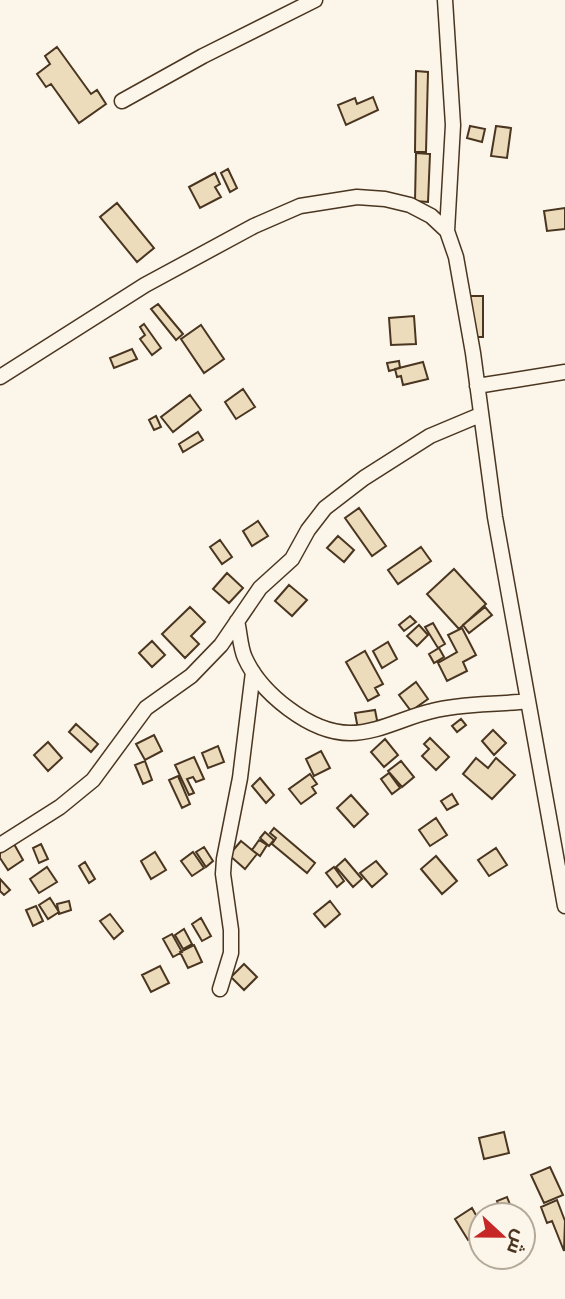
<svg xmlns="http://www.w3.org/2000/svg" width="565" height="1299" viewBox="0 0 565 1299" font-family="'Fira Sans',Cairo,sans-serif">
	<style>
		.building { fill: #ecdcbc; stroke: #4a3520; stroke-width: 2 }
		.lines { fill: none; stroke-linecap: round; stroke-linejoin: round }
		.minor-casing { stroke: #4a3520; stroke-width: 17 }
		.minor { stroke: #fbf6e9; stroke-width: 14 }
	</style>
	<rect width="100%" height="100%" fill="#fbf6e9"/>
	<path class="building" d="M57 47 91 94 97 90 106 104 79 123 51 84 46 87 37 74 50 64 45 56Z
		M416 71 428 72 426 152H415Z
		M373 97 378 110 346 125 338 105 355 98 357 104Z
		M470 126 485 129 482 142 467 138Z
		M496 126 511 128 507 158 491 156Z
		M416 153 430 154 428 202 415 201Z
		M228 169 237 188 230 192 221 173Z
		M215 173 220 184 215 187 221 197 200 208 189 187Z
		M117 203 154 248 137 262 100 217Z
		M565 208V229L547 231 544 211Z
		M469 296H483V337H470Z
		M158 304 183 334 176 340 151 309Z
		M414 316 416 344 391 345 389 318Z
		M144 324 161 348 152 355 140 339 145 335 140 327Z
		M201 325 224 359 204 373 181 339Z
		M132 349 137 359 114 368 110 358Z
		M399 361 400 368 389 371 387 363Z
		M423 362 428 379 403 385 401 376 397 377 395 369Z
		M243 389 255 407 236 419 225 402Z
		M190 395 201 410 173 432 161 417Z
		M156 416 161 427 154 430 149 420Z
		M198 432 203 440 183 452 179 444Z
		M359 508 386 546 372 556 345 518Z
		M258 521 268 536 252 546 243 531Z
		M338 536 354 550 344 562 327 548Z
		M220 540 232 557 222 564 210 547Z
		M421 547 431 561 398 584 388 570Z
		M454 569 486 604 459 629 427 594Z
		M227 573 243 588 229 603 213 589Z
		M289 585 307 600 292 616 275 601Z
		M190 607 205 622 191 636 199 644 185 658 162 634Z
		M485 607 492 615 469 633 463 625Z
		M410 616 416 622 404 631 399 625Z
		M433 623 445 644 438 648 425 627Z
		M419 625 428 635 417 646 407 636Z
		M462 628 476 655 463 662 467 671 447 681 438 663 457 652 448 635Z
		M152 641 165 655 152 667 139 653Z
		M388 642 397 659 382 668 373 651Z
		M439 648 444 657 434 663 429 654Z
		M365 651 383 684 375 688 379 695 368 701 346 662Z
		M416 682 428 699 411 711 399 695Z
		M375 710 378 725 358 729 355 713Z
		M461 719 466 725 457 732 452 726Z
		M76 724 98 744 91 752 69 732Z
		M493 730 506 743 494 755 482 741Z
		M154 735 162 751 145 760 136 744Z
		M430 738 449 757 436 770 422 756 429 749 424 744Z
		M385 739 398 755 384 767 371 752Z
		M48 742 62 758 48 771 34 755Z
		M218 746 224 762 208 768 202 753Z
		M321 751 330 768 314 776 306 759Z
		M194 757 204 779 196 782 193 777 187 779 194 793 189 795 175 765Z
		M476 758 488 768 496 758 515 775 492 799 463 774Z
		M145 761 152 780 143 784 135 765Z
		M401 761 414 777 402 787 388 771Z
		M389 773 400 788 392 794 381 779Z
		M310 774 317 784 312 787 316 793 301 804 289 789Z
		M178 776 190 804 182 808 169 780Z
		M260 778 274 795 266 803 252 786Z
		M452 794 458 804 447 810 441 801Z
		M351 795 368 814 354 827 337 808Z
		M436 818 447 835 430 846 419 830Z
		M274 828 315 863 307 873 272 844 276 838 270 833Z
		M265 832 274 840 269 846 260 838Z
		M259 840 267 845 260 856 252 850Z
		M241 841 257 854 245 869 229 855Z
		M14 844 23 860 8 870 0 858V853Z
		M41 844 48 859 39 863 33 848Z
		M204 847 213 861 206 867 196 852Z
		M496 848 507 865 489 876 478 860Z
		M155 852 166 870 151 879 141 861Z
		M193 852 204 868 192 876 181 861Z
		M436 856 457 881 442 894 421 869Z
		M345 859 362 879 353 887 336 867Z
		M376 861 387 874 372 887 360 873Z
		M85 862 95 879 89 883 79 866Z
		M47 867 57 882 39 893 30 879Z
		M334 867 344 881 337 887 326 873Z
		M0 879 10 890 4 895 0 891Z
		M50 898 59 912 48 919 39 905Z
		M69 901 71 910 59 914 57 904Z
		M330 901 340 914 325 927 314 914Z
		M36 906 43 921 33 926 26 910Z
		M110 914 123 931 114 939 100 921Z
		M201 918 211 936 202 941 192 924Z
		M184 929 192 944 183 949 175 935Z
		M172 934 182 952 173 957 163 939Z
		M194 945 202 962 188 968 180 952Z
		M244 964 257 977 244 990 231 977Z
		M160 966 169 983 151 992 142 975Z
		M504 1132 509 1153 484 1159 479 1138Z
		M550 1167 563 1195 544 1203 531 1175Z
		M507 1197 514 1215H502L497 1201Z
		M557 1200 565 1221 564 1251 552 1221 547 1223 541 1207Z
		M472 1208 481 1224V1232L468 1240 455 1219Z"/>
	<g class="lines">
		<g class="minor-casing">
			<path id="minor" d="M445 0 453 125 447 231
				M122 101 203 56 315 0
				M0 377 145 285 254 226 300 206 357 197 385 199 410 205 431 216 447 231 456 257 473 353 495 517 565 906
				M477 386 565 372
				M237 621C240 633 240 647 245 658 261 693 310 733 350 733 378 733 405 717 432 711 463 703 497 705 528 701
				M0 845 60 807 93 780 146 708 191 676 221 645 260 588 292 559 308 530 325 508 364 478 430 436 480 415
				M220 989 231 953V930L223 874 224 859 240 778 253 672"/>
		</g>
		<use href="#minor" class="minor"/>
	</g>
	<g transform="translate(502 1236) rotate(112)"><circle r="33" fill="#fbf6e9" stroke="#b4a999" stroke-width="2"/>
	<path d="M0-5L12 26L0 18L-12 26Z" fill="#c62828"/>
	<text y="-10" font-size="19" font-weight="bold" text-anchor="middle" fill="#4a3520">ش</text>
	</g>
</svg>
